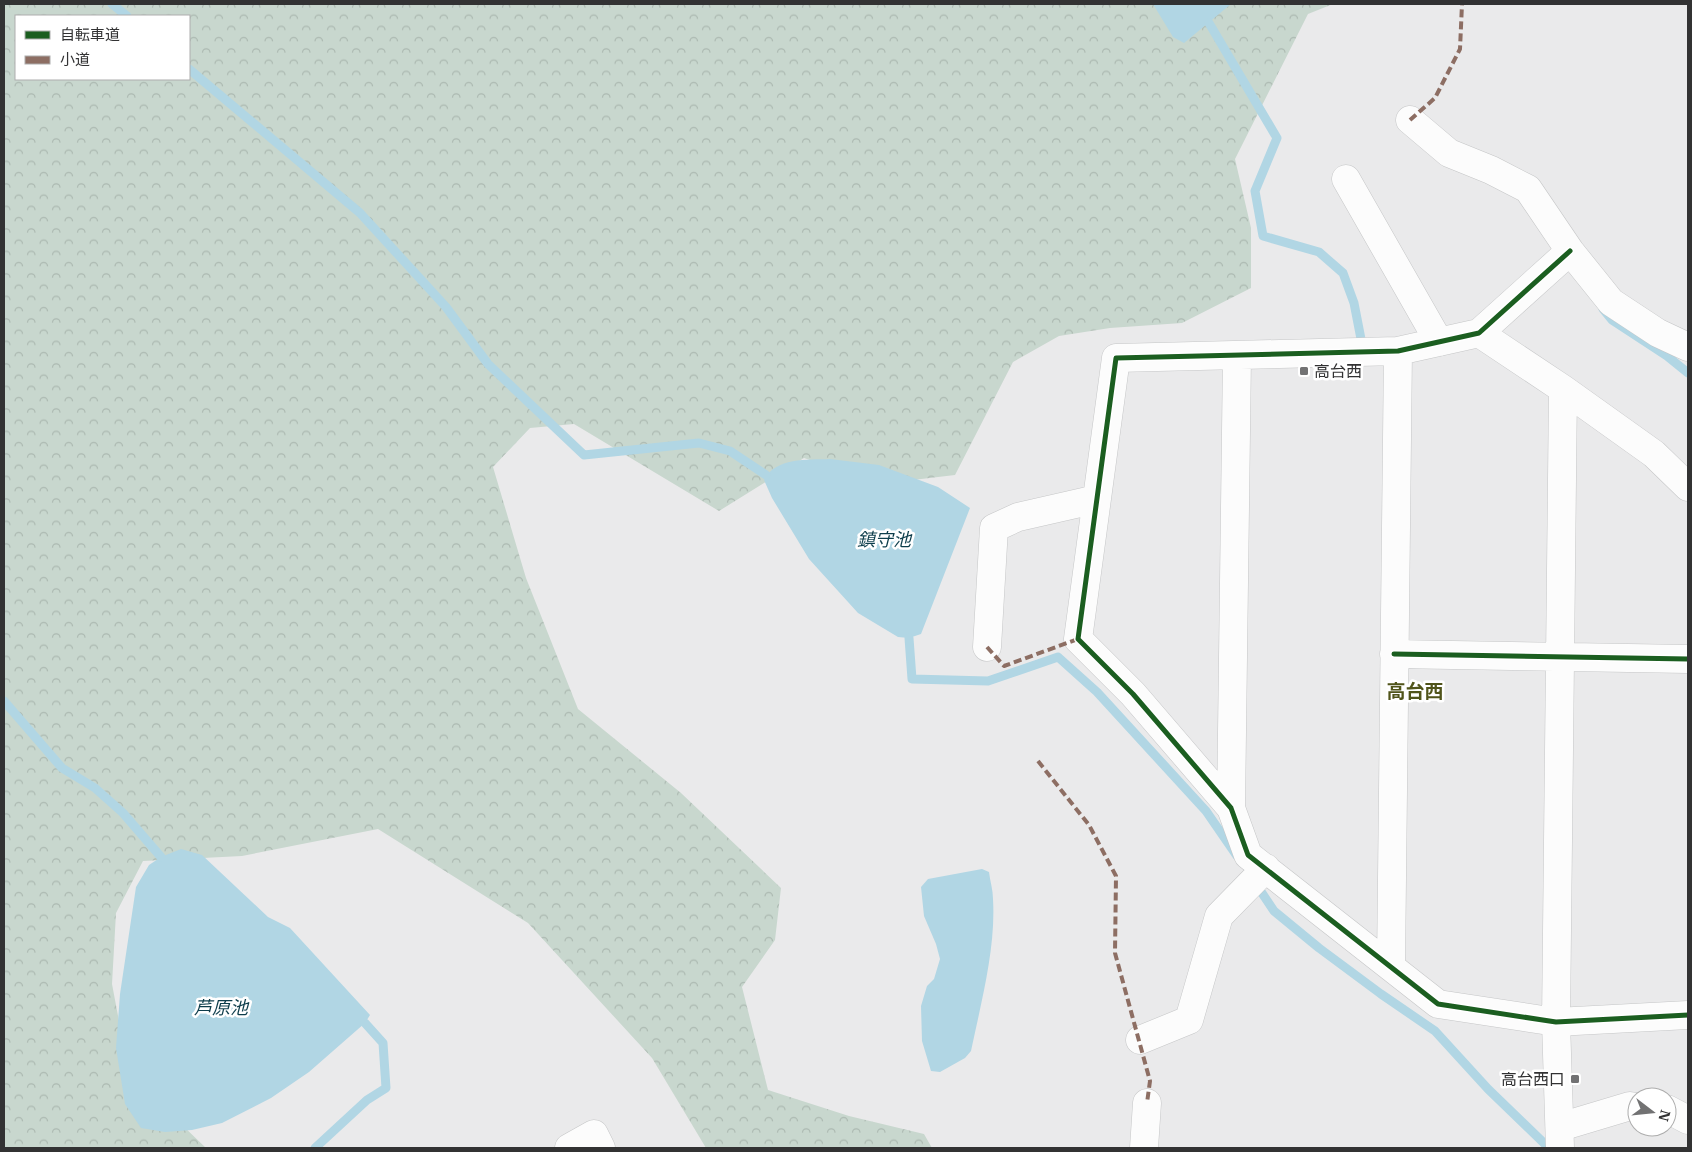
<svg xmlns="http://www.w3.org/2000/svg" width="1692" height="1152" viewBox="0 0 1692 1152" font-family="'IBM Plex Serif','Noto Sans JP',serif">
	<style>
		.forest { fill: url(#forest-crowns); fill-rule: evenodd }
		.water { fill: #b1d6e4 }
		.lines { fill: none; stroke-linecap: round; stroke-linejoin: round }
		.stream { stroke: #b1d6e4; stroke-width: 9 }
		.minor-casing { stroke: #c5c6c7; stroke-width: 29 }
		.tertiary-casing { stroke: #c5c6c7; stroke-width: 29 }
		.minor { stroke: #fcfcfc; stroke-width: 28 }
		.tertiary { stroke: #fcfcfc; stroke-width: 28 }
		.quiet { stroke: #8d6e63; stroke-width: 4; stroke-dasharray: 8 4; stroke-linecap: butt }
		.cycleway-casing { stroke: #fff; stroke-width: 8 }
		.cycleway { stroke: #1b5e20; stroke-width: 5 }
		.poi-dot { fill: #727273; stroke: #fff; stroke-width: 2 }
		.labels { text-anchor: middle; stroke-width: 5; stroke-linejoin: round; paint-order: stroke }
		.poi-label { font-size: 16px; fill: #323233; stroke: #fff; text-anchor: start }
		.water-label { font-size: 18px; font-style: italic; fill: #0d3d4b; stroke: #fff }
		.quarter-label { font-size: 19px; font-weight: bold; fill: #50541a; stroke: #fff }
	</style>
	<defs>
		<pattern id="forest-crowns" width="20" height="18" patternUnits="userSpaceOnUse" patternTransform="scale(1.25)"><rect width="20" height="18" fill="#c8d7ce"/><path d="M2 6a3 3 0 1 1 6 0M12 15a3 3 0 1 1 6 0" fill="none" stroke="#acb9b1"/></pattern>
	</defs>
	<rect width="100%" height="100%" fill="#eaeaeb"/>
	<path class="forest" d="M4 4H1333L1308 14 1235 159 1251 228V288L1182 323 1110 328 1059 336 1013 362 955 475 879 484 804 458 719 511 574 424 530 428 493 467 526 578 578 709 681 793 781 888 775 940 742 987 768 1090 849 1116 924 1134 932 1148H706L652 1058 528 923 378 829 242 856 143 861 116 913 112 984 129 1074 206 1148H4ZM16 16H189V79H16Z"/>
	<path class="water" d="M1153 4H1231L1184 43 1173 37Z
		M830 459 879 465 938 487 970 508 921 634 909 638 898 637 858 613 809 559 772 498 764 480C776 457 807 460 830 459Z
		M181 849 202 855 268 917 290 928 370 1015 365 1023 309 1072 271 1098 222 1123 192 1130 165 1132 141 1128 125 1104 116 1048 120 994 136 887 149 865 161 857Z
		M982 869 989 872C990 881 993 890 993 899 996 948 981 1003 971 1051L965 1058 940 1072 931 1071 922 1041 921 1006 927 986 934 979 940 959 936 944 924 916 921 887 928 879Z"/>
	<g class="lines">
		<path class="stream" d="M112 4 127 16
			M1209 23 1277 138 1255 191 1263 236 1319 252 1343 273 1354 303 1361 339
			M189 69 360 213 446 307 488 364 584 455 699 443 730 451 766 475
			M1603 309 1612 320 1667 356 1688 373
			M909 638 912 679 988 681 1058 657 1097 692 1206 811 1237 856
			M4 701 62 768 95 788 123 813 161 857
			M1256 884 1274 911 1319 948 1381 994 1435 1031 1488 1089 1549 1148
			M315 1148 367 1100 386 1088 383 1043 365 1023"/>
		<g class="minor-casing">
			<path id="minor" d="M1410 120 1449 153 1491 170 1528 189 1570 251 1611 302 1658 333 1688 347
				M1346 179 1439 342
				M1570 251 1479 333 1398 351 1116 358 1078 639 1133 694 1231 808 1248 855 1438 1004 1556 1022 1688 1015
				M1479 333 1563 389 1654 454 1688 487
				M987 647 994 528 1018 517 1097 499
				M1394 654 1688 659
				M1231 808 1237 356
				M1391 966 1398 351
				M1556 1022 1563 389
				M1140 1040 1189 1020 1219 916 1266 868
				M1667 1109 1688 1120
				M1560 1127 1630 1106 1637 1107
				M569 1148 594 1134 601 1148
				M1144 1148 1147 1103"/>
		</g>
		<g class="tertiary-casing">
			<path id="tertiary" d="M1556 1022 1560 1148"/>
		</g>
		<use href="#minor" class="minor"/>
		<use href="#tertiary" class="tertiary"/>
		<path class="quiet" d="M1410 120 1435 98 1460 49 1462 4
			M987 647 1004 666 1078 639
			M1038 761 1089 825 1116 876 1115 953 1150 1081 1147 1103"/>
		<g class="cycleway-casing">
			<path id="cycleway" d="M1570 251 1479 333 1398 351 1116 358 1078 639 1133 694 1231 808 1248 855 1438 1004 1556 1022 1688 1015
				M1394 654 1688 659"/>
		</g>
		<use href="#cycleway" class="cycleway"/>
	</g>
	<g class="poi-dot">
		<rect x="1299" y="366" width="10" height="10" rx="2.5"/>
		<rect x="1570" y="1074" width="10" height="10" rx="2.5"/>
	</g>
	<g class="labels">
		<g class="poi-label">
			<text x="1314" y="377">高台西</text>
			<text x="1565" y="1085" text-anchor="end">高台西口</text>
		</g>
		<g class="water-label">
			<text x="884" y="546">鎮守池</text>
			<text x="221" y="1014">芦原池</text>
		</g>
		<g class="quarter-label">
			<text x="1415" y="698">高台西</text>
		</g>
	</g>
	<rect width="1692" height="1152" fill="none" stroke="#323233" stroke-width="10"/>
	<rect x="15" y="15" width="175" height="65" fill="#ffffff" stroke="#adadad"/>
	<rect x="25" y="31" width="25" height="8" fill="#1b5e20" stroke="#adadad"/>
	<text x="60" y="40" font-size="15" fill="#323233">自転車道</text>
	<rect x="25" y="56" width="25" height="8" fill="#8d6e63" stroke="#adadad"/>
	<text x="60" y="65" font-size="15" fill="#323233">小道</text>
	<g transform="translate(1652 1112) rotate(106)"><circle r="24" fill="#ffffff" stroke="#adadad"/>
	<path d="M0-4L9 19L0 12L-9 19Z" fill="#727273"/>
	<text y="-8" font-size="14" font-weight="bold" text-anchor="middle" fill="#323233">N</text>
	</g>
</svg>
